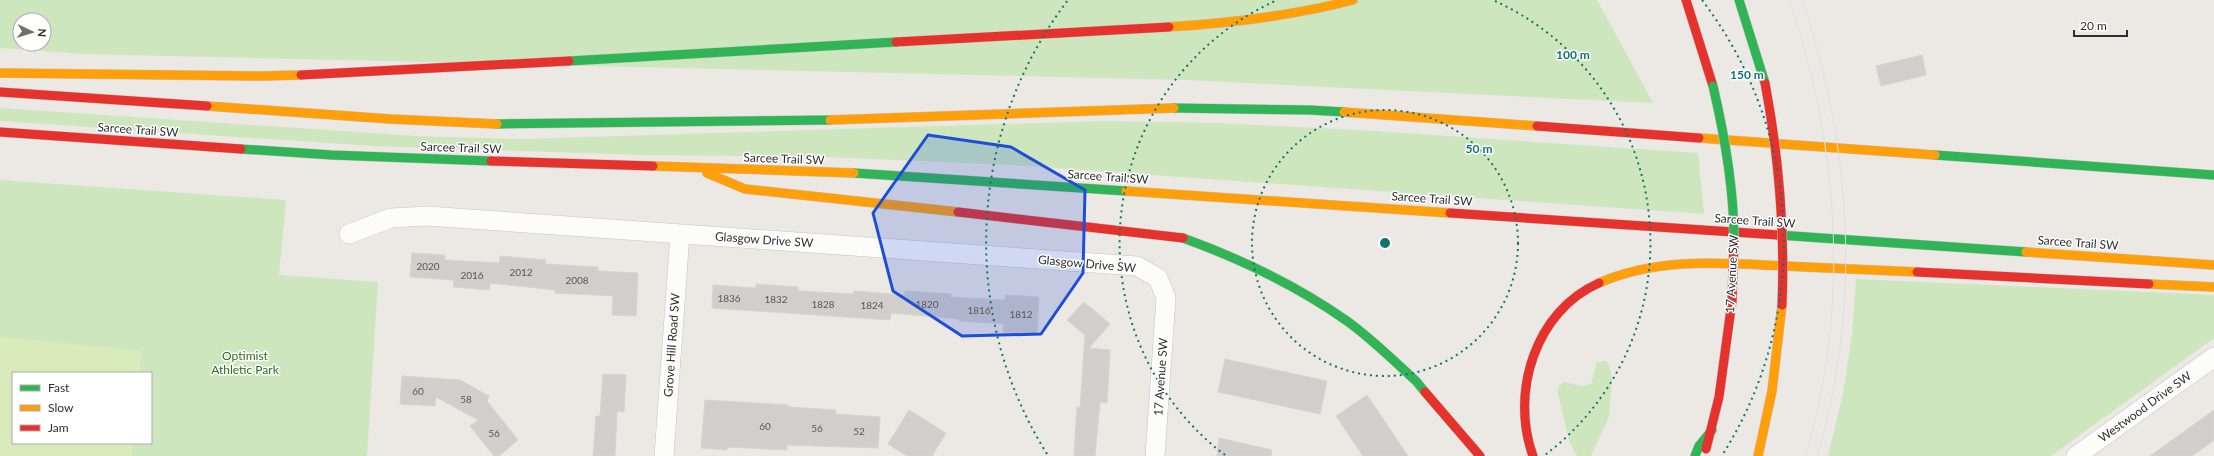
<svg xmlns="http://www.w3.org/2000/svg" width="2214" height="456" viewBox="0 0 2214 456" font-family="Lato,sans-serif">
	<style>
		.green { fill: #cee6be; fill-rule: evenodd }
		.pitch { fill: #d9eabb }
		.building { fill: #d1cecb; stroke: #d7d4d0 }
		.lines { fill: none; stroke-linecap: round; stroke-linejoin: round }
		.street-casing { stroke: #c5c4c5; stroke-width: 20 }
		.fast-casing { stroke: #c5c4c5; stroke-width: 10 }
		.slow-casing { stroke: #c5c4c5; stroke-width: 10 }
		.jam-casing { stroke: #c5c4c5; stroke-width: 10 }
		.street { stroke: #fcfcfb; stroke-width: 19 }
		.fast { stroke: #30b455; stroke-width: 9 }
		.slow { stroke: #ff9f0a; stroke-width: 9 }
		.jam { stroke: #e5322d; stroke-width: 9 }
		.tram { stroke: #dfdfe1; stroke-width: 1 }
		.fast-bridge-casing { stroke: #c5c4c5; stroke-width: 10; stroke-linecap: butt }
		.jam-bridge-casing { stroke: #c5c4c5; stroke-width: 10; stroke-linecap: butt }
		.fast-bridge { stroke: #30b455; stroke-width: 9 }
		.jam-bridge { stroke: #e5322d; stroke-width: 9 }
		.marked { fill: #1d4ed8; fill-opacity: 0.2; stroke: #1d4ed8; stroke-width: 3; stroke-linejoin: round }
		.ring { fill: none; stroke: #0f766e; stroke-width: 2; stroke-dasharray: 2 4 }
		.labels { text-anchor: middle; stroke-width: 3; stroke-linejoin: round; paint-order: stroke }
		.number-label { font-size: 10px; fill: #585857 }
		.street-label { font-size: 12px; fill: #2e2e2e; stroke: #fff }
		.park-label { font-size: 12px; fill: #2c6e1b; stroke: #fff }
		.centre { fill: #0f766e; stroke: #fff; stroke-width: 2 }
		.ring-label { font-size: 12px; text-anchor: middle; font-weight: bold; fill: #0f766e; stroke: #fff; stroke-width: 3; stroke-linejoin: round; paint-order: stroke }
	</style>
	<rect width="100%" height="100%" fill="#ece8e4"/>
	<path class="green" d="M0 0H1597L1653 103 1186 80 84 54 0 48ZM20 20H44V44H20Z
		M0 108 416 136 520 139 1103 121 1220 123 1375 131 1698 153 1704 214 1012 165 827 157 641 155 373 146 0 121Z
		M0 180 286 200 279 275 378 282 367 456H0ZM13 373H151V443H13Z
		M1856 279 2214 295V338L2051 456H1828L1843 394 1852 334Z
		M1603 361 1608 362 1612 378 1609 417 1591 456H1577L1569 441 1558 393 1559 386 1564 382 1582 386 1591 384 1597 362Z"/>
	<path class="pitch" d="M0 337 142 351 140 373H13V443H133L132 456H0Z"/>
	<path class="building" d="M1922 55 1926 75 1881 86 1876 66Z
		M412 253 445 255V260L499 263 500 256 546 260 545 264 598 267V271L638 273 636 316 612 315 613 296 555 293V290L490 283 489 290 453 287 454 280 410 277Z
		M756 284 798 287V291L854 294V291L905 295V291L951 294V297L1005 300V295L1039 297 1037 334 1003 332 1004 324 959 321V319L891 313 890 320 712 308 713 285 756 288Z
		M1084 302 1110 324 1089 348 1110 350 1107 403 1100 402 1095 456H1074L1077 407 1080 408 1085 335 1067 320Z
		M1225 359 1327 381 1320 414 1218 392Z
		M603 374 626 375 624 412 617 411 615 456H593L596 416H600Z
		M402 376 460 380 489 396 487 401 518 440 499 456H494L470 426 478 420 436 397 435 406 400 404Z
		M1367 395 1408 456H1363L1336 416Z
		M705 400 788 405V407L836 410V414L880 417 878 448 787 445V450L727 447V450L701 448Z
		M909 410 946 433 932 456H907L888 444Z
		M2214 410V440L2198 452 2192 456H2150Z
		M1219 438 1272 450 1271 456H1217Z"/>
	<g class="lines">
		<g class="street-casing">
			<path id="street" d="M349 234 391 218 427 216 1137 266 1158 278 1166 298 1155 456
				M664 456 680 234
				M2076 456 2214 357"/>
		</g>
		<g class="fast-casing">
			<path id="fast" d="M1739 0 1765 83
				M569 61 896 42
				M1174 108 1310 110 1344 112
				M497 124 830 120
				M241 149 332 155 491 161
				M1935 155 2214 175
				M854 173 1126 191
				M1778 235 2026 252
				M1183 238C1241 259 1296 285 1347 321 1372 339 1394 361 1416 381L1425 392
				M1695 456 1699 446 1712 430"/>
		</g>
		<g class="slow-casing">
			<path id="slow" d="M1169 27C1230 23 1293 16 1353 0
				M0 73 262 76 301 75
				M207 106 390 119 497 124
				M1344 112 1537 126
				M830 120 1174 108
				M1699 138 1935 155
				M653 166 854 173
				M707 173 745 189 958 212
				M1126 191 1450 213
				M2026 252 2214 265
				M1599 283C1659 257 1721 263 1784 266 1829 268 1873 270 1917 272
				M2149 284 2214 287
				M1758 456 1772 391 1782 305"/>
		</g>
		<g class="jam-casing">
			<path id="jam" d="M1686 0 1713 86
				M896 42 1169 27
				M301 75 569 61
				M0 92 207 106
				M1537 126 1699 138
				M0 132 241 149
				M491 161 653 166
				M958 212 1183 238
				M1450 213 1778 235
				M1917 272 2149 284
				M1425 392 1480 456
				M1706 449 1719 397 1732 301
				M1533 456C1510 393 1535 311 1599 283"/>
		</g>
		<use href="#street" class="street"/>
		<use href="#fast" class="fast"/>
		<use href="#slow" class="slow"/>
		<use href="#jam" class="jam"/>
		<path class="tram" d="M1789 0C1839 145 1851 308 1805 456
			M1802 0C1852 145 1862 308 1817 456"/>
		<g class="fast-bridge-casing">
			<path id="fast-bridge" d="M1713 86C1725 137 1734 188 1734 240"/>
		</g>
		<g class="jam-bridge-casing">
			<path id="jam-bridge" d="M1765 83C1779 157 1785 230 1782 305
				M1732 301 1734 240"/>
		</g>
		<use href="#fast-bridge" class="fast-bridge"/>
		<use href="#jam-bridge" class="jam-bridge"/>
	</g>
	<path class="marked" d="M928 135 1011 147 1085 190 1083 273 1041 334 962 336 893 291 873 213Z"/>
	<g class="ring">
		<circle cx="1385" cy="243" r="133"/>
		<path d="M1225 455A266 266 0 0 1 1275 1M1495 1A266 266 0 0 1 1545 455"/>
		<path d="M1047 454A399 399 0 0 1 1068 0M1702 0A399 399 0 0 1 1723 454"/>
	</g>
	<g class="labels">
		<g class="number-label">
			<text x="428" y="270">2020</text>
			<text x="521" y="276">2012</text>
			<text x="472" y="279">2016</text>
			<text x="577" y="284">2008</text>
			<text x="729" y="302">1836</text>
			<text x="776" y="303">1832</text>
			<text x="823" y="308">1828</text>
			<text x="927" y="308">1820</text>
			<text x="872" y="309">1824</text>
			<text x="979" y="314">1816</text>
			<text x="1021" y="318">1812</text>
			<text x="418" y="395">60</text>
			<text x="466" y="403">58</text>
			<text x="765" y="430">60</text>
			<text x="817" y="432">56</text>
			<text x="859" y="435">52</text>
			<text x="494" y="437">56</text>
		</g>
		<g class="street-label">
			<text transform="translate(138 130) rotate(4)" y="4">Sarcee Trail SW</text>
			<text transform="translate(461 148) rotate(2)" y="4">Sarcee Trail SW</text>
			<text transform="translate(784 159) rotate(2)" y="4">Sarcee Trail SW</text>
			<text transform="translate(1108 177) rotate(4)" y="4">Sarcee Trail SW</text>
			<text transform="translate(1432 199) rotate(4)" y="4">Sarcee Trail SW</text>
			<text transform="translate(1755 221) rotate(4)" y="4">Sarcee Trail SW</text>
			<text transform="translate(764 240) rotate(4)" y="4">Glasgow Drive SW</text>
			<text transform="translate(2078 243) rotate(4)" y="4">Sarcee Trail SW</text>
			<text transform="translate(1087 264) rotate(5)" y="4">Glasgow Drive SW</text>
			<text transform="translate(1732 274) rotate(-87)" y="4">17 Avenue SW</text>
			<text transform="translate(672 345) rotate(-86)" y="4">Grove Hill Road SW</text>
			<text transform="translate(1161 377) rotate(-86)" y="4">17 Avenue SW</text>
			<text transform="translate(2145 407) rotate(-36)" y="4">Westwood Drive SW</text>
		</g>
		<g class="park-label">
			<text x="245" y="360">Optimist<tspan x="245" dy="14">Athletic Park</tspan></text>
		</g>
	</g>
	<circle cx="1385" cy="243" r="6" class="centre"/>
	<g class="ring-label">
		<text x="1573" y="59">100 m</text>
		<text x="1747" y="79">150 m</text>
		<text x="1479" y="153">50 m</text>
	</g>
	<rect x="12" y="372" width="140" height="72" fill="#ffffff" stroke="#ababab"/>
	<rect x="20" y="385" width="20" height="6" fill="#30b455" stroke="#ababab"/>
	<text x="48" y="392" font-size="12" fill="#2e2e2e">Fast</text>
	<rect x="20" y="405" width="20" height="6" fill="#ff9f0a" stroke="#ababab"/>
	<text x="48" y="412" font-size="12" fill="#2e2e2e">Slow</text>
	<rect x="20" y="425" width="20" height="6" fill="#e5322d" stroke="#ababab"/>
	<text x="48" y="432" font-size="12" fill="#2e2e2e">Jam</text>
	<g transform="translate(32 32) rotate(94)"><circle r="19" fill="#ffffff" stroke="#ababab"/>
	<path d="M0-3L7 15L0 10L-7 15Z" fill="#706f6e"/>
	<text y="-6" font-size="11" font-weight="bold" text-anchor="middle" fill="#2e2e2e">N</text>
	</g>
	<path d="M2074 30v6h53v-6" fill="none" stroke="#2e2e2e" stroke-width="2"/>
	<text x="2080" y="30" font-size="12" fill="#2e2e2e" stroke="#ffffff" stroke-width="3" paint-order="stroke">20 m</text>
</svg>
